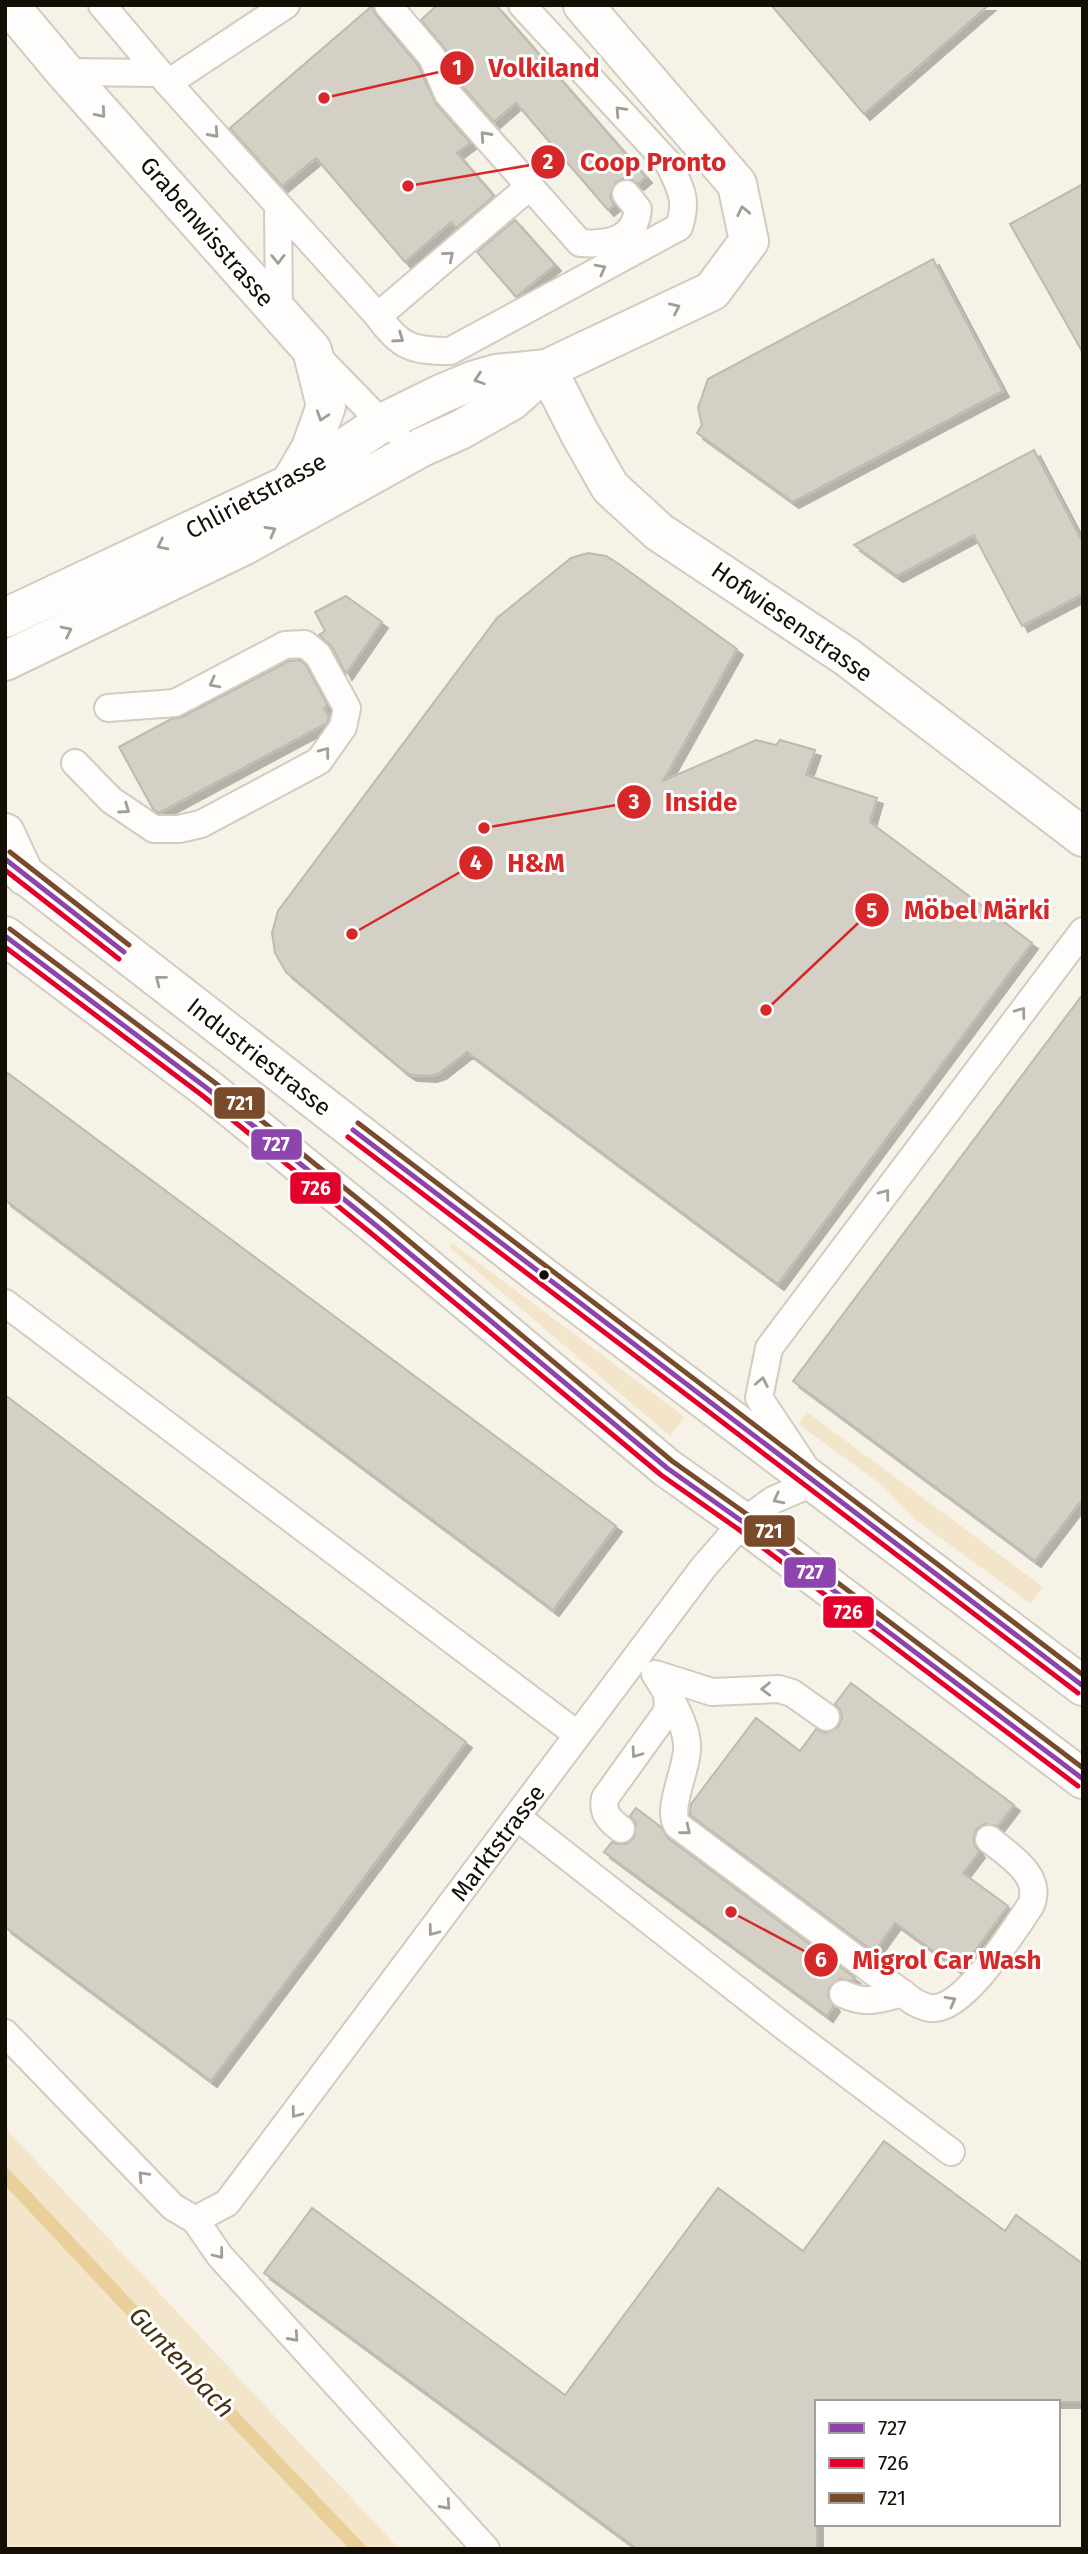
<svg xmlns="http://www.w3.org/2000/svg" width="1088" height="2554" viewBox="0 0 1088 2554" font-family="'Fira Sans',sans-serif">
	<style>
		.green { fill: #f3e5c9 }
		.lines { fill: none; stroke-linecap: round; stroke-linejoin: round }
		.stream { stroke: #e9cf99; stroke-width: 14 }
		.building { fill: #d5d0c5; stroke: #bfb9af; stroke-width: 2; filter: url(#shadow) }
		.service-casing { stroke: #d0ccc0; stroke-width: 30 }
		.minor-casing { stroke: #d0ccc0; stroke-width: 42 }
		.tertiary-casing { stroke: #d0ccc0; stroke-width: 42 }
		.secondary-casing { stroke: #d0ccc0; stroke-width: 42 }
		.service { stroke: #fefdfb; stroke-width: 26 }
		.minor { stroke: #fefdfb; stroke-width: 38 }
		.tertiary { stroke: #fefdfb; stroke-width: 38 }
		.secondary { stroke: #fefdfb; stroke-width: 38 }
		.bus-1-casing { stroke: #fff; stroke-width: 10 }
		.bus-2-casing { stroke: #fff; stroke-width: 10 }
		.bus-3-casing { stroke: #fff; stroke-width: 10 }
		.bus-1 { stroke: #8e44ad; stroke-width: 5 }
		.bus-2 { stroke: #e4002b; stroke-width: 5 }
		.bus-3 { stroke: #7a4b2a; stroke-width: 5 }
		.oneway { stroke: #a09e99 }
		.bus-dot { fill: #140f05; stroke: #fff; stroke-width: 2.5 }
		.labels { text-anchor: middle; stroke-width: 6; stroke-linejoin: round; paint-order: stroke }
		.street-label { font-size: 24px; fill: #140f05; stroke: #fff }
		.water-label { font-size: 26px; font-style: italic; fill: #423312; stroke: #fff }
		.leader { fill: none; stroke: #d62828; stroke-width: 2.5 }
		.callout-dot { fill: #d62828; stroke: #fff; stroke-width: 2.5 }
		.mark-label { font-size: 21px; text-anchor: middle; font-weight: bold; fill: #fff }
		.callout-label { font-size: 26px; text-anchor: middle; font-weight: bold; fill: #d62828; stroke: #fff; stroke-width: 6; stroke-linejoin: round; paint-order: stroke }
		.line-badge { stroke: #fff; stroke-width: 2.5 }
		.badge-label { font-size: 19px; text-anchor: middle; font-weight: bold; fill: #fff }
	</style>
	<defs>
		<filter id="shadow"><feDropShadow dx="6" dy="6" stdDeviation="0" flood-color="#0004"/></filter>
	</defs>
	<rect width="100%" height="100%" fill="#f7f2e7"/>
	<path class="green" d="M452 1243 685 1417 670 1436 449 1247Z
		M807 1412 1043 1587 1031 1604 916 1520 882 1485 801 1426 799 1423Z
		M5 2128 399 2549H5Z"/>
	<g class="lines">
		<path class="stream" d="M5 2175 166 2347 359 2549"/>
	</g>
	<path class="building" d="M437 5H496L646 177 638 184 632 180 624 178 616 182 610 196 614 205 608 210 516 103 494 122 461 85 446 50 421 20Z
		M771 5H989L864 114Z
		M372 6 376 15 418 65 436 104 470 143 457 153 494 196 456 228 451 222 405 262 316 158 282 186 230 128Z
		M1083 184V353L1010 224Z
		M515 220 555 265 516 297 477 252Z
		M933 259 1003 391 793 502 697 433 702 425 698 408 708 379Z
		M1034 450 1083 543V594L1022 626 974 535 897 576 854 545Z
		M588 553 606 556 619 564 737 649 663 781 756 740 776 745 780 740 815 750 806 775 877 798 870 822 1032 943 778 1284 467 1052 440 1073 431 1076 411 1075 403 1070 286 972 275 953 272 933 278 911 497 618 571 558Z
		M346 596 382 622 346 674 332 647 319 635 325 631 315 612Z
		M300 660 306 665 328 706 324 708 329 717 327 723 159 813 153 809 119 747 171 719 182 717 289 661Z
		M1083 994V1498L1035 1561 793 1381Z
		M5 1071 616 1526 553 1610 5 1200Z
		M5 1395 466 1742 211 2081 5 1927Z
		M851 1683 1014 1805 998 1826 984 1824 977 1829 974 1836V1844L979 1852 963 1873 1008 1906 960 1971 895 1923 874 1952 690 1815 691 1804 756 1718 800 1751 816 1729 825 1733 838 1727 842 1718 840 1710 835 1704Z
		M636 1808 661 1827 668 1838 855 1978 853 1981 840 1979 829 1988 828 1997 834 2006 827 2016 604 1852 612 1842 618 1844H626L634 1838 636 1824 630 1816Z
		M884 2141 1005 2231 1016 2215 1083 2264V2402H817V2549H637L264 2273 312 2208 565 2395 718 2188 803 2251Z"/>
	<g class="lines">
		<g class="service-casing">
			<path id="service" d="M102 5 168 83 286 5
				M388 5 432 57 448 94 580 243C607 245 635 241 638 209L626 194
				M65 72 159 73
				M168 83 378 316C400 347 412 351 450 351L679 227C688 200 681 189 669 164L522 5
				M278 205 279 314
				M378 316 530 186
				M315 354 382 423 396 431
				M75 763 111 800 154 829H179L201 824 319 761 343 727 347 708 318 655 305 644 285 645 175 703 108 708
				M5 1303 578 1735
				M826 1717 792 1693 779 1689 712 1692 655 1674C668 1695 685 1719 687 1744 689 1767 666 1807 677 1825L914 2002C921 2005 928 2009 935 2008 967 2006 1013 1931 1031 1905 1043 1875 1009 1856 989 1839
				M517 1817 786 2028 951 2152
				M621 1829C609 1820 602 1813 605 1798L664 1716 668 1708 667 1695
				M843 1994C867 2005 879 1999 903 1993
				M5 2033 173 2207 195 2220 220 2256 486 2549
				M195 2220 227 2203 703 1568 743 1522 773 1500 815 1482 759 1398 769 1348 1083 931"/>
		</g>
		<g class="minor-casing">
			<path id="minor" d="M9 5 65 72 312 350 326 406 311 448 290 484
				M547 369 712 291 749 241 737 184 583 5"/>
		</g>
		<g class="tertiary-casing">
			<path id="tertiary" d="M547 369 580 434 610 487 659 532 847 657 1083 837
				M5 618 290 484 382 423 441 394 472 381 496 374 547 369
				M5 661 245 545 422 447 460 430 511 401 547 369
				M5 833 25 876"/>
		</g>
		<g class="secondary-casing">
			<path id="secondary" d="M5 859 543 1277 1083 1686
				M5 936 208 1089 378 1227 667 1468 743 1522 1083 1779"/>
		</g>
		<use href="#service" class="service"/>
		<use href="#minor" class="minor"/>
		<use href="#tertiary" class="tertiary"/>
		<use href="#secondary" class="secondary"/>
		<g class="bus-1-casing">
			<path id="bus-1" d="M5 859 124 952
				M5 936 208 1089 378 1227 667 1468 743 1522 1083 1779
				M353 1130 1083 1686"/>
		</g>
		<g class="bus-2-casing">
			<path id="bus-2" d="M5 870 119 959
				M5 947 203 1096 372 1234 661 1475 738 1529 1078 1786
				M348 1137 1078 1693"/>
		</g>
		<g class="bus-3-casing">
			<path id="bus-3" d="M10 852 129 945
				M10 929 214 1082 384 1220 672 1461 748 1515 1083 1768
				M358 1123 1083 1675"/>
		</g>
		<use href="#bus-1" class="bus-1"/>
		<use href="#bus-2" class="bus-2"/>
		<use href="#bus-3" class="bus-3"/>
	</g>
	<defs><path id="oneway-chevron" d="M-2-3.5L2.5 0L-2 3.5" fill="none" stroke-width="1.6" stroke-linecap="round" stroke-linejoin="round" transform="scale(1.75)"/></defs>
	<g class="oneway">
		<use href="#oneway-chevron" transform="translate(620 111) rotate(-133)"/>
		<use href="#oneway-chevron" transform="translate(101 113) rotate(49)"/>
		<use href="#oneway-chevron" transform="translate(214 133) rotate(48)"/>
		<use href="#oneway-chevron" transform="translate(485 136) rotate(-132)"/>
		<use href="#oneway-chevron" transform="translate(743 211) rotate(-102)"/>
		<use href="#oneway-chevron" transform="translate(449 256) rotate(-40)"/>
		<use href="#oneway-chevron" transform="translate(278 259) rotate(89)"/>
		<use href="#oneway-chevron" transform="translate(601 269) rotate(-28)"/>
		<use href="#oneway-chevron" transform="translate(675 308) rotate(-25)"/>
		<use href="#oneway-chevron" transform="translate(399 338) rotate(35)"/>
		<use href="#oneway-chevron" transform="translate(479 379) rotate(162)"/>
		<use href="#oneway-chevron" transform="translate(322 416) rotate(108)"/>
		<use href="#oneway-chevron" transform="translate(271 531) rotate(-29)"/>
		<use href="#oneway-chevron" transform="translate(162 545) rotate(154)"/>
		<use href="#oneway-chevron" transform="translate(67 631) rotate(-26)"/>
		<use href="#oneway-chevron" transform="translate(214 683) rotate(152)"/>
		<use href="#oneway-chevron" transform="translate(325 752) rotate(-53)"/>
		<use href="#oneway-chevron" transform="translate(125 809) rotate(35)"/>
		<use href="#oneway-chevron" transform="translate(160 980) rotate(-142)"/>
		<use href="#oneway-chevron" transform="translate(1021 1012) rotate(-53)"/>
		<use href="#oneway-chevron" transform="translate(885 1194) rotate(-53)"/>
		<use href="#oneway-chevron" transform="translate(762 1382) rotate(-79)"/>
		<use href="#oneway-chevron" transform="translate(778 1499) rotate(153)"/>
		<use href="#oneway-chevron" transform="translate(766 1689) rotate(179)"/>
		<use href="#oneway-chevron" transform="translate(636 1753) rotate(126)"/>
		<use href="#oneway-chevron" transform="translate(686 1830) rotate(39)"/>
		<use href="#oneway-chevron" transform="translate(433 1931) rotate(127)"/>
		<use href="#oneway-chevron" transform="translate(951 2001) rotate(-29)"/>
		<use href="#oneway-chevron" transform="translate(296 2113) rotate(127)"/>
		<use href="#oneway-chevron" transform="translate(143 2176) rotate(-134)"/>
		<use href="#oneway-chevron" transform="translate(219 2254) rotate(52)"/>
		<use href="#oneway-chevron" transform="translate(294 2337) rotate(48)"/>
		<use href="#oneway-chevron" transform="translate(446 2505) rotate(48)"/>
	</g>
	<circle class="bus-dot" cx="544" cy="1275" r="6"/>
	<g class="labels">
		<g class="street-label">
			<text transform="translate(207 232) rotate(49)" y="8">Grabenwisstrasse</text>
			<text transform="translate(256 496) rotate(-28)" y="8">Chlirietstrasse</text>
			<text transform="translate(792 622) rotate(35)" y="8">Hofwiesenstrasse</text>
			<text transform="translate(259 1057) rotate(38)" y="8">Industriestrasse</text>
			<text transform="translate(498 1843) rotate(-53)" y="8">Marktstrasse</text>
		</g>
		<g class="water-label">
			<text transform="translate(182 2362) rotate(47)" y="9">Guntenbach</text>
		</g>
	</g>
	<path class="leader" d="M324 98L457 68M408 186L548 162M484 828L634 802M352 934L476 863M766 1010L872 910M731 1912L821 1960"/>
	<g class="callout-dot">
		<circle cx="324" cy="98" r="7"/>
		<circle cx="408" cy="186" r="7"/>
		<circle cx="484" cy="828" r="7"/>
		<circle cx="352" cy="934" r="7"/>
		<circle cx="766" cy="1010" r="7"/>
		<circle cx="731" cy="1912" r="7"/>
		<circle cx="457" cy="68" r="18"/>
		<circle cx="548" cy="162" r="18"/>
		<circle cx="634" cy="802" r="18"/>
		<circle cx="476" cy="863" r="18"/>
		<circle cx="872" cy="910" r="18"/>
		<circle cx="821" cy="1960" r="18"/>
	</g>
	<g class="mark-label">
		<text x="457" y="75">1</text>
		<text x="548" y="169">2</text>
		<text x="634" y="809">3</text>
		<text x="476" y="870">4</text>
		<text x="872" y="918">5</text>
		<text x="821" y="1967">6</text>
	</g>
	<g class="callout-label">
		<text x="544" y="77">Volkiland</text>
		<text x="653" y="171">Coop Pronto</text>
		<text x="701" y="811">Inside</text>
		<text x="536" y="872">H&amp;M</text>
		<text x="977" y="919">Möbel Märki</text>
		<text x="947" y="1969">Migrol Car Wash</text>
	</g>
	<g class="line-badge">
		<rect x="213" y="1086" width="53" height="34" rx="7" fill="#7a4b2a"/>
		<rect x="250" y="1128" width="53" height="33" rx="7" fill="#8e44ad"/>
		<rect x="289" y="1171" width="53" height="34" rx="7" fill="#e4002b"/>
		<rect x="743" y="1514" width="53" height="34" rx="7" fill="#7a4b2a"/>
		<rect x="783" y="1556" width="54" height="33" rx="7" fill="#8e44ad"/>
		<rect x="822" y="1595" width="53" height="34" rx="7" fill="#e4002b"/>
	</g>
	<g class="badge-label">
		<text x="240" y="1110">721</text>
		<text x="276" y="1151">727</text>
		<text x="316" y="1195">726</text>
		<text x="769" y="1538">721</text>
		<text x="810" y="1579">727</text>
		<text x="848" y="1619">726</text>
	</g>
	<rect width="1088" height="2554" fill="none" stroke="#140f05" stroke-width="14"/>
	<rect x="815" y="2400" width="245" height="126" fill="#ffffff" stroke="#a19f9b" stroke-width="2"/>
	<rect x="829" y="2423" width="35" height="10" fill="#8e44ad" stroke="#a19f9b" stroke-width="2"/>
	<text x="878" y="2435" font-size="21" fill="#140f05">727</text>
	<rect x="829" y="2458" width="35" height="10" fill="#e4002b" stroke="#a19f9b" stroke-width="2"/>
	<text x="878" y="2470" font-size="21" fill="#140f05">726</text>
	<rect x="829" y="2493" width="35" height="10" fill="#7a4b2a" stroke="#a19f9b" stroke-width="2"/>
	<text x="878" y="2505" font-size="21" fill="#140f05">721</text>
</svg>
